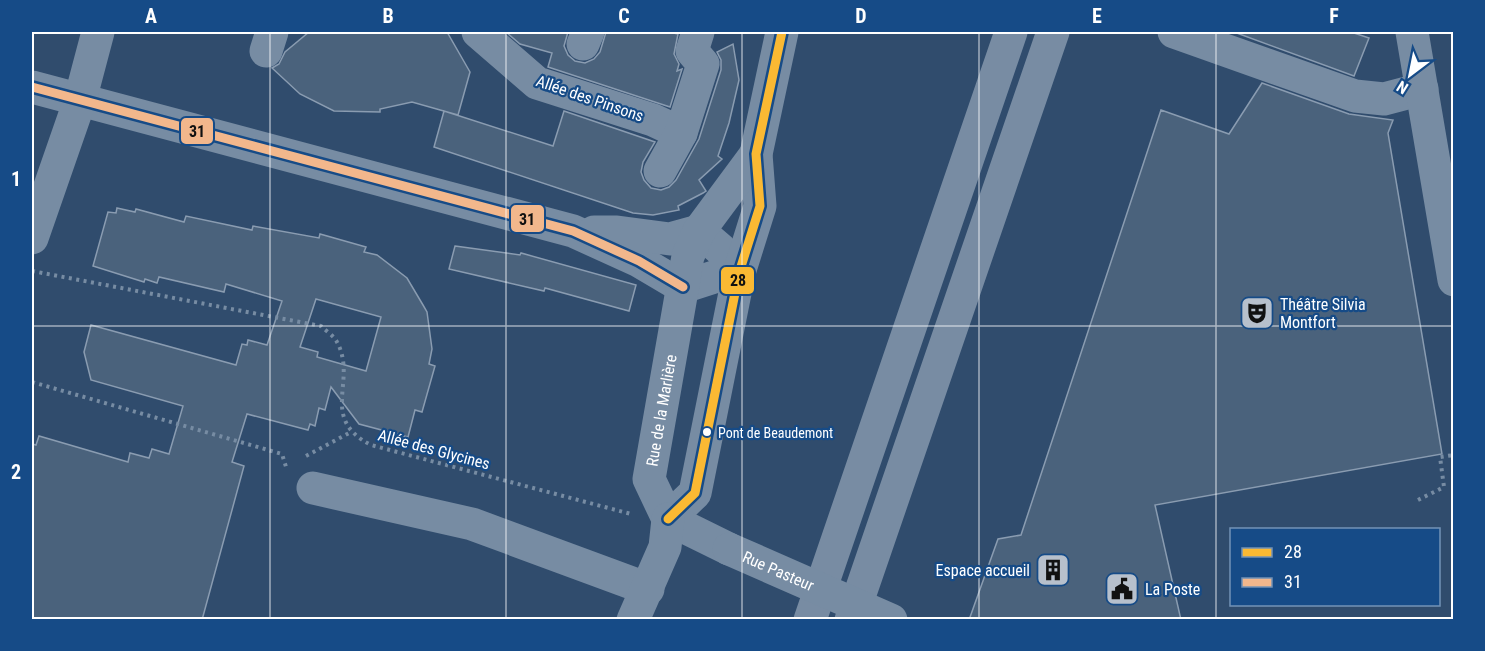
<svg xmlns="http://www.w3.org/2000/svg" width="1485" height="651" viewBox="0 0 1485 651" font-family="'Roboto Condensed',sans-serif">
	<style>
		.building { fill: #4a627c; stroke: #8a9cb1; stroke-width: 1.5; fill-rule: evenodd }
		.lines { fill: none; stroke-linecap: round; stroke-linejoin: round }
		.path { stroke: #778ca3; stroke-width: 4; stroke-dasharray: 3 4.5; stroke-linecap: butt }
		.minor { stroke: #778ca3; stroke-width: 33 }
		.highway { stroke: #788ca3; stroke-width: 33 }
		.minor-bridge { stroke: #778ca3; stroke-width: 33 }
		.bus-1-casing { stroke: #164b87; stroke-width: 14 }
		.bus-2-casing { stroke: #164b87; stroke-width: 14 }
		.bus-1 { stroke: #fab933; stroke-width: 9 }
		.bus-2 { stroke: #f2b78c; stroke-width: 9 }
		.grid { fill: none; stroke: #fff; stroke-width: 1.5; stroke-opacity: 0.55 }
		.bus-dot { fill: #fff; stroke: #164b87; stroke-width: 2 }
		.labels { text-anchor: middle; stroke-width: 4.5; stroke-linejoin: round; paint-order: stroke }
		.bus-label { font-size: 14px; fill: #fff; stroke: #164b87; text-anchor: start }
		.street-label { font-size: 16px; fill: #fff; stroke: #164b87 }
		.poi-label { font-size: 16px; fill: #fff; stroke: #164b87; text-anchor: start }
		.line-badge { stroke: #164b87; stroke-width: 2 }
		.pale-badge-label { font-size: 16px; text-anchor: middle; font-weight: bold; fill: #111 }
		.neatline { fill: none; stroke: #fff; stroke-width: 2 }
		.grid-label { font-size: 20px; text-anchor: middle; font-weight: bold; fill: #fff }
	</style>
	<rect width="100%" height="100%" fill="#304c6d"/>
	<path class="building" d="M309 32H447L470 72 458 115 412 102 380 109V112L334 111 300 94 272 68 279 64 285 52Z
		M506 32H568L564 46 568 55 575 61 585 63 594 59 600 52 606 32H669L678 34 674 54 679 64 677 71 682 69 670 107 548 67 552 53 520 44Z
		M1234 32H1351L1369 38 1354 76Z
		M733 44 739 80 729 123 718 156 722 159 699 180 706 191 703 193 678 206 679 210 653 215 633 213 434 147 444 111 553 146 564 111 655 142 643 162 641 172 644 180 651 188 661 190 669 187 676 180 699 139 721 70V60L717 52Z
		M1262 83 1349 114 1393 120 1388 133 1442 454 1155 505 1181 620H969L998 539 1021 535 1161 110 1229 134Z
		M117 208 135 212 136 209 184 222 186 216 252 230 253 226 319 238 320 234 366 247 364 252 377 255 407 278 423 305 427 312 432 349 429 364 435 366 422 412 415 410 408 437 359 424 331 387 325 410 319 408 315 426 310 424 308 430 247 414 232 462 244 466 202 620H32V444L36 445 39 436 128 462 130 453 149 458 152 449 169 454 183 406 91 380 84 352 91 325 236 365 242 344 247 345 248 340 267 345 282 301 226 284 224 292 159 277 157 283 145 279 144 282 93 266 108 212 116 213ZM316 299 381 317 366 371 317 357 318 352 300 347Z
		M455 246 520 255 521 253 636 285 629 311 545 288 544 291 449 269Z"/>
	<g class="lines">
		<path class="path" d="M32 271 321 326C326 331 334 336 337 342 358 381 318 418 371 445L631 514
			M32 382 282 454 287 470
			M306 456 351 432
			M1418 500 1444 487 1440 457 1454 455"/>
		<g class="minor">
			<path d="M478 32 537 83 653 120 681 133"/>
			<path d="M1174 32 1355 96 1384 99 1422 89"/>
			<path d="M1412 32 1454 280"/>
			<path d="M583 44 588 32"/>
			<path d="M266 51 272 32"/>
			<path d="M32 87 573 231 639 261 683 287"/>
			<path d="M660 171 681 133 703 64 692 51 698 32"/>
			<path d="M594 232H617L670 239 699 231 720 249 739 273 714 277 683 287"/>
			<path d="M32 238 80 100 98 32"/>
			<path d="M313 488 472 524 648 589"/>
			<path d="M668 519 695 493 739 273 760 206 756 154 782 32"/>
			<path id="s1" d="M668 519 649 479 688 256 699 231 756 154"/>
			<path d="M668 519 729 549"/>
			<path d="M633 620 665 547 668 519"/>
		</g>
		<path class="highway" d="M810 620 1011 32
			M851 620 1053 32"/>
		<path class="minor-bridge" id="s2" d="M729 549 891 620"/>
		<g class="bus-1-casing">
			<path id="bus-1" d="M668 519 695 493 739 273 760 206 756 154 782 32"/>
		</g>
		<g class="bus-2-casing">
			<path id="bus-2" d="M32 87 573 231 639 261 683 287"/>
		</g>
		<use href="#bus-1" class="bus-1"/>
		<use href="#bus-2" class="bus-2"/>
	</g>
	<path class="grid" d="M270 32V620M506 32V620M742 32V620M979 32V620M1216 32V620M32 326H1454"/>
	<defs>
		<g id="theatre-square" transform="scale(1.725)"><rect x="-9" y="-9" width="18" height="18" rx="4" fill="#b7c0cc" stroke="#164b87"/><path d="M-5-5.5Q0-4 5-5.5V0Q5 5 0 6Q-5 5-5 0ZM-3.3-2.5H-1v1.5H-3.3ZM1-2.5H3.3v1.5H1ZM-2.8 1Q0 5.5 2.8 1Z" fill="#111"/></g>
		<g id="building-square" transform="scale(1.725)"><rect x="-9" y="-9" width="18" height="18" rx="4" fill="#b7c0cc" stroke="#164b87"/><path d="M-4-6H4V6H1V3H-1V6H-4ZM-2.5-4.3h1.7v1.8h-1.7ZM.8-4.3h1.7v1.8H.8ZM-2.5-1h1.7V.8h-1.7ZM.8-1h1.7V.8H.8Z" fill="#111"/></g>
		<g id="civic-square" transform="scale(1.725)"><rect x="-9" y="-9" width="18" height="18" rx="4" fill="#b7c0cc" stroke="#164b87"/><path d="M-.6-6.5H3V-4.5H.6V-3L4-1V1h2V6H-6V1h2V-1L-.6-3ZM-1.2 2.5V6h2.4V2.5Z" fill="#111"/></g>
	</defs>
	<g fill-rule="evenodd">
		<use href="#theatre-square" x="1257" y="313"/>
		<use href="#building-square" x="1053" y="570"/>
		<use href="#civic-square" x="1122" y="589"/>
	</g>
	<circle class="bus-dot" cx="707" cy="432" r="5"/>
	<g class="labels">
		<g class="bus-label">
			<text x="718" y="438">Pont de Beaudemont</text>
		</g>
		<g class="street-label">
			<text transform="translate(590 98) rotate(19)" y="6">Allée des Pinsons</text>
			<text dy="6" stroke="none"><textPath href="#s1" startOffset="114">Rue de la Marlière</textPath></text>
			<text transform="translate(434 449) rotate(15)" y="6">Allée des Glycines</text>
			<text dy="6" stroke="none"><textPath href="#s2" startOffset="54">Rue Pasteur</textPath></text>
		</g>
		<g class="poi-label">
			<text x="1280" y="310">Théâtre Silvia<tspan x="1280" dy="18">Montfort</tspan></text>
			<text x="1030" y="576" text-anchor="end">Espace accueil</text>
			<text x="1145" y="595">La Poste</text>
		</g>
	</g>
	<g class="line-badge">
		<rect x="180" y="117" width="34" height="28" rx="6" fill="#f2b78c"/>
		<rect x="510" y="204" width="35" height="29" rx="6" fill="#f2b78c"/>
		<rect x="720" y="266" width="35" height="29" rx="6" fill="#fab933"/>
	</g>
	<g class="pale-badge-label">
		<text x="197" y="137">31</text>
		<text x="527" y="225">31</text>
		<text x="738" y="286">28</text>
	</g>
	<rect width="1485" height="651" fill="none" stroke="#164b87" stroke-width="66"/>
	<rect x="1230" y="528" width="210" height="78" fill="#164b87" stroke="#7393b7" stroke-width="1.5"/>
	<rect x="1242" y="548" width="30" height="9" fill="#fab933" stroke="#7393b7" stroke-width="1.5"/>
	<text x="1284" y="558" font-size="18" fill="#ffffff">28</text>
	<rect x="1242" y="578" width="30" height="9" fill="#f2b78c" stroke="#7393b7" stroke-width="1.5"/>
	<text x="1284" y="588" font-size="18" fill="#ffffff">31</text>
	<g transform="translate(1410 75) rotate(212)" stroke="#164b87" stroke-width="4.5" paint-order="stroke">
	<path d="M0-4.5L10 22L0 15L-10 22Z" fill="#ffffff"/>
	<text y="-9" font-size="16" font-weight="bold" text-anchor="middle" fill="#ffffff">N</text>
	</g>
	<rect x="33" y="33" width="1419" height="585" class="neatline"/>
	<g class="grid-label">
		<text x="151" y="23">A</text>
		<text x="388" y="23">B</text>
		<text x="624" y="23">C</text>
		<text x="861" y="23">D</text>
		<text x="1097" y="23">E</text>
		<text x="1334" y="23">F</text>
		<text x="16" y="186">1</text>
		<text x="16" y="479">2</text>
	</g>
</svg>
